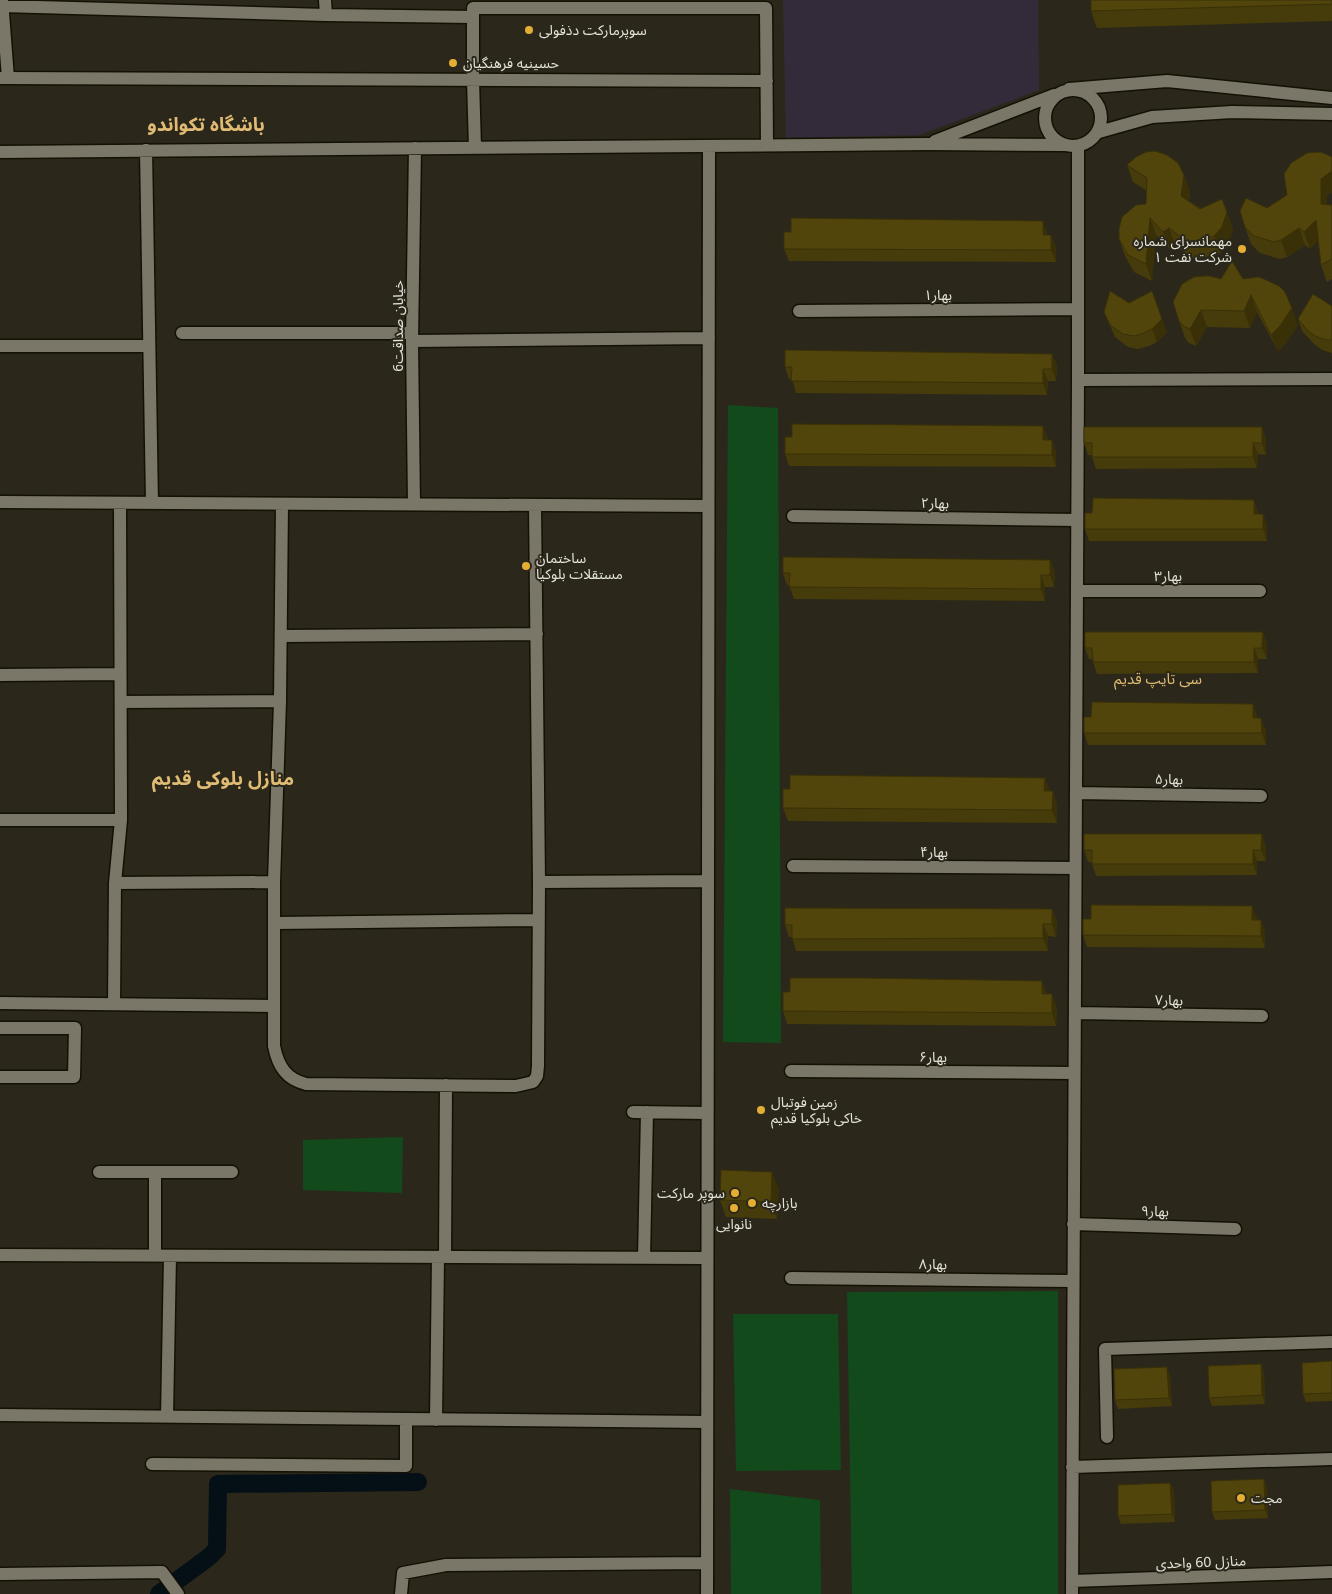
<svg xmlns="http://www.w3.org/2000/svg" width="1332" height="1594" viewBox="0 0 1332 1594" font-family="'Noto Sans','Noto Sans Arabic',sans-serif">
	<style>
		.commercial { fill: #342b3a }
		.green { fill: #124a1b }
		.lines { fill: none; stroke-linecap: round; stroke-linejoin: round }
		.canal { stroke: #040f16; stroke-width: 18 }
		.minor-casing { stroke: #131005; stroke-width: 15 }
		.minor { stroke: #7a7768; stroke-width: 12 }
		.wall { fill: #463b0a }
		.shaded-wall { fill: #393008 }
		.building { fill: #51450c; stroke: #393008 }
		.poi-dot { fill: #e4ae35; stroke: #2b281b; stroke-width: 2 }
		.labels { text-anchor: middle; stroke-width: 4; stroke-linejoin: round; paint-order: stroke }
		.poi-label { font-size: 14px; fill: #e4e3da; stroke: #2b281b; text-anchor: start }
		.street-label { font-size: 14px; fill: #e4e3da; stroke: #2b281b }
		.neighbourhood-label { font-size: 15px; fill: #e0bb73; stroke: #2b281b }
		.district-label { font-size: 19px; font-weight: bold; fill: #e0bb73; stroke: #2b281b }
	</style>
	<rect width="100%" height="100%" fill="#2b281b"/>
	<path class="commercial" d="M783 0H1038L1039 90 919 135 786 138Z"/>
	<path class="green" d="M728 405 778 408 781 1043 723 1042Z
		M403 1137 402 1193 303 1190V1140Z
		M1058 1291V1594H852L847 1292Z
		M733 1314H838L841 1470 736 1471Z
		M730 1489 820 1500 821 1594H731Z"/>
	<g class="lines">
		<path class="canal" d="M159 1594 209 1557 217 1549 218 1484 418 1482"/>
		<g class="minor-casing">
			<path id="minor" d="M2 0 8 78
				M325 0 326 15
				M0 6 326 15 473 17
				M473 8H766L767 145
				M473 10V80L475 148
				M0 78 767 81
				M1069 89 1167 81 1332 98
				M1045 118a28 28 0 1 1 56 0a28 28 0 1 1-56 0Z
				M1099 132 1152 117 1232 112 1332 114
				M935 141 1054 95
				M1078 146V380L1332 379
				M146 150 152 503
				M0 152 928 144 1065 145
				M799 311 1078 309
				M182 333H412
				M412 341 709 338
				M0 346H149
				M0 502 708 506
				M282 504 280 701 274 882V1046C278 1066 286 1079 306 1084L516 1086 533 1082 537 1076 538 1066 539 882 535 505
				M414 504 412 341 415 148
				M793 516 1077 520
				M1077 591H1260
				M281 636 537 634
				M0 675 120 674
				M121 702 280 701
				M1076 793 1261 796
				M0 820H121
				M793 866 1075 868
				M539 882 708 881
				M115 883 274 882
				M275 923 538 920
				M0 1003 273 1006
				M114 1004 115 883 121 820 120 503
				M1075 1013 1262 1016
				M0 1028H75L74 1077H0
				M791 1071 1074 1073
				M633 1112 707 1113
				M99 1172H232
				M1073 1224 1235 1229
				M0 1255 707 1258
				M155 1256V1172
				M445 1257 446 1085
				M644 1258 647 1112
				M791 1278 1073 1281
				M0 1415 707 1422
				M167 1417 170 1256
				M436 1420 438 1257
				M1107 1437 1105 1349 1332 1342
				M152 1464 406 1466V1419
				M1072 1467 1332 1459
				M0 1574 162 1572 178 1594
				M1072 1581 1332 1572
				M401 1594 403 1573 446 1565 707 1563
				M707 1594 709 146
				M1072 1594 1078 380"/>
		</g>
		<use href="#minor" class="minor"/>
	</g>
	<path class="wall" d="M1332 0V21L1097 28 1091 11Z
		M1332 157V192L1327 196V205H1332V279L1327 282 1321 265 1318 241 1310 249 1305 245 1287 257 1280 259 1260 253 1251 244 1245 227 1267 208 1287 195Z
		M1127 165 1184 175 1190 192 1189 201 1233 229 1228 244 1220 253 1199 259 1193 258 1175 245 1170 249 1156 235 1152 281 1134 272 1125 256 1119 239 1146 204 1147 191 1133 182Z
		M1047 233V235L1056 247V262L789 261 784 249Z
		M1221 279H1243L1298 325 1286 343 1278 351 1257 312 1250 328 1207 327 1196 346 1189 343 1185 338 1179 321Z
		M1332 306V353L1322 350 1314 344 1302 331 1298 319Z
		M1104 312 1167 332 1157 342 1149 346 1138 349 1128 347 1115 337Z
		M1052 354 1057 366 1056 381H1048L1047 395 796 393 792 379H789L785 367Z
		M1262 427 1266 439V455L1258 454 1257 468 1096 469 1092 457V455H1088L1084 443Z
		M1048 438V440L1056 452V467L789 466 785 454Z
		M1254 500 1258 514H1263L1267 526V541H1089L1085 529 1092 513Z
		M1050 560 1055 572 1054 587H1045V601L794 599 789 585H787L783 573Z
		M1267 644V659H1258V673L1097 674 1093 662V659H1089L1085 648Z
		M1253 704 1257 716V718L1266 730V745H1088L1084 733 1091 717Z
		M790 789 1050 791 1057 804V823L788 821 783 808Z
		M1266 846V861H1257V875L1096 876 1092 864V862H1088L1084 850Z
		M1252 906 1257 920H1261L1265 932V948L1087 947 1083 935 1091 919Z
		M1057 921 1056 937 1048 936V951H796L792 937H789L785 925Z
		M1057 1007 1056 1026 787 1024 783 1011Z
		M779 1189 777 1219 726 1217 720 1200Z
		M1332 1361V1401L1306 1402 1303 1394Z
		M1261 1364 1264 1373 1265 1404 1212 1406 1209 1398Z
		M1170 1375 1172 1406 1118 1409 1115 1400Z
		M1264 1479 1267 1488 1268 1518 1215 1520 1212 1512Z
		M1170 1483 1174 1491 1175 1522 1121 1524 1118 1516Z"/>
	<path class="shaded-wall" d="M1332 171V192L1327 196V221L1321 204V179Z
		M1184 175 1190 192 1187 213 1181 196Z
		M1227 212 1233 229 1228 244 1220 253 1214 236Z
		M1150 218 1156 235 1152 281 1146 264Z
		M1316 220 1322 237 1310 249 1304 232Z
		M1043 221 1047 233V247L1043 235Z
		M1169 228 1175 245 1170 249 1163 232Z
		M1299 228 1305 245 1287 257 1281 240Z
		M1051 235 1056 247V262L1051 250Z
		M1152 291 1167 332 1157 342 1152 329Z
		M1251 295 1257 312 1250 328 1244 311Z
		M1292 308 1298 325 1286 343 1278 351 1271 335Z
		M1201 310 1207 327 1196 346 1190 329Z
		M1052 354 1057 366 1056 381 1052 369Z
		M1043 369 1048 381 1047 395 1043 383Z
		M1043 426 1048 438 1047 452 1043 440Z
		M1262 427 1266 439V455L1262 443Z
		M1052 440 1056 452V467L1052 455Z
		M1253 443 1258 454 1257 468 1253 457Z
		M1254 500 1258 512V526L1254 514Z
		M1263 514 1267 526V541L1263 529Z
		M1050 560 1055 572 1054 587 1050 575Z
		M1041 575 1045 587V601L1041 589Z
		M1263 632 1267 644V659L1262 648Z
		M1254 648 1258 659V673L1254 662Z
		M1253 704 1257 716V730L1253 718Z
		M1261 718 1266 730V745L1262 733Z
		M1045 778 1050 790 1049 804 1044 791Z
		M1053 791 1057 804V823L1052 810Z
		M1262 834 1266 846V861L1261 850Z
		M1253 850 1257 861V875L1253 864Z
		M1252 906 1257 918V932L1252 920Z
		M1052 909 1057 921 1056 937 1052 924Z
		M1261 920 1265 932V948L1261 936Z
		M1043 924 1048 936V951L1043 938Z
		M1042 981 1047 994V1007L1042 994Z
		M1052 994 1057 1007 1056 1026 1052 1013Z
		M772 1172 779 1189 777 1219 771 1202Z
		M1261 1364 1264 1373 1265 1404 1262 1395Z
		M1167 1367 1170 1375 1172 1406 1169 1398Z
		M1264 1479 1267 1488 1268 1518 1265 1510Z
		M1170 1483 1174 1491 1175 1522 1172 1514Z"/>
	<path class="building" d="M1091 0H1332V4L1091 11Z
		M1155 151 1167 155 1178 163 1184 175 1181 196 1200 209 1222 199 1227 212 1222 227 1214 236 1193 242 1186 241 1169 228 1163 232 1150 218 1146 264 1128 255 1119 239V229L1122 217 1136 205 1146 204 1147 178 1127 165 1136 157 1146 152Z
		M1321 152 1332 157V171L1321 179V204L1332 205V259L1321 265 1316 220 1304 232 1299 228 1281 240 1274 242 1254 236 1245 227 1240 211 1246 198 1267 208 1287 195 1284 174 1291 163 1307 153Z
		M791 218 1043 221V235H1051V250L784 249V232H791Z
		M1232 261 1243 279 1258 277 1264 279 1279 286 1285 292 1292 308 1280 326 1271 335 1251 295 1244 311 1201 310 1190 329 1183 326 1179 321 1173 302 1182 284 1194 277 1203 276H1210L1221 279Z
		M1110 291 1129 303 1152 291 1162 319 1152 329 1144 333 1134 336 1123 334 1110 325 1104 312Z
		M1313 294 1332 306V340H1327L1317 337 1309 332 1298 319Z
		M785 350 1052 354V369H1043V383L791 381 792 367H785Z
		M792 424 1043 426V440H1052V455L785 454V437H792Z
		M1084 427H1262V443H1253V457H1092V443H1084Z
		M1093 498 1254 500V514H1263V529H1085V513H1092Z
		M783 557 1050 560V575H1041V589L789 587 790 573H783Z
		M1085 632H1263L1262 648H1254V662H1093L1092 648H1085Z
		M1092 702 1253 704V718H1261L1262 733H1084V717H1091Z
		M790 775 1045 778 1044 791H1053L1052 810 783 808V789H790Z
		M1084 834H1262L1261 850H1253V864H1092V850H1084Z
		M1091 905 1252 906V920H1261V936L1083 935V919H1091Z
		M785 908 1052 909V924H1043V938L792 939V925H785Z
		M790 978H865L1042 981V994H1052V1013L783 1011V992H790Z
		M721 1170 772 1172 771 1202 720 1200Z
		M1332 1361V1393L1303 1394 1302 1363Z
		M1261 1364 1262 1395 1209 1398 1208 1366Z
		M1167 1367 1169 1398 1115 1400 1114 1369Z
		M1264 1479 1265 1510 1212 1512 1211 1481Z
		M1170 1483 1172 1514 1118 1516V1485Z"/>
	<g class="poi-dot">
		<circle cx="529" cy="30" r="5"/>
		<circle cx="453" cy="63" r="5"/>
		<circle cx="1242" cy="249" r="5"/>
		<circle cx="526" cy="566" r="5"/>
		<circle cx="761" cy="1110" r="5"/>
		<circle cx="735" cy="1193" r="5"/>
		<circle cx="752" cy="1203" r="5"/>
		<circle cx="734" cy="1208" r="5"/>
		<circle cx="1241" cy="1498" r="5"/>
	</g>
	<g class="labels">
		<g class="poi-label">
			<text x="539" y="35">سوپرمارکت دذفولی</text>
			<text x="463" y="68">حسینیه فرهنگیان</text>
			<text x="1232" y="246" text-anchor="end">مهمانسرای شماره<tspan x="1232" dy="16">۱ شرکت نفت</tspan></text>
			<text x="536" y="563">ساختمان<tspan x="536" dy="16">مستقلات بلوکیا</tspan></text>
			<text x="771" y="1107">زمین فوتبال<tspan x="771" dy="16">خاکی بلوکیا قدیم</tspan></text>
			<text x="725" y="1198" text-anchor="end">سوپر مارکت</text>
			<text x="762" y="1208">بازارچه</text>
			<text x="734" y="1229" text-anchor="middle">نانوایی</text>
			<text x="1251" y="1503">مجت</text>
		</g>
		<g class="street-label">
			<text x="938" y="300">بهار۱</text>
			<text transform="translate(398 326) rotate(-90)" y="5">خیابان صداقت6</text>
			<text transform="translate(935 503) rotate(1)" y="5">بهار۲</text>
			<text x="1168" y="581">بهار۳</text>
			<text transform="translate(1169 779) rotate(1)" y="5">بهار۵</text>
			<text x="934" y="857">بهار۴</text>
			<text transform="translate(1169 1000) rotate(1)" y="5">بهار۷</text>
			<text x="933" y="1062">بهار۶</text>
			<text transform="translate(1155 1211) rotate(2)" y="5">بهار۹</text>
			<text transform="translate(933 1264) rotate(1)" y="5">بهار۸</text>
			<text transform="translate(1201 1562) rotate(-2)" y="5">منازل 60 واحدی</text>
		</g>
		<g class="neighbourhood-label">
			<text x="1158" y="684">سی تایپ قدیم</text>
		</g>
		<g class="district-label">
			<text x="206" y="131">باشگاه تکواندو</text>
			<text x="223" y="785">منازل بلوکی قدیم</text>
		</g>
	</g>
</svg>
